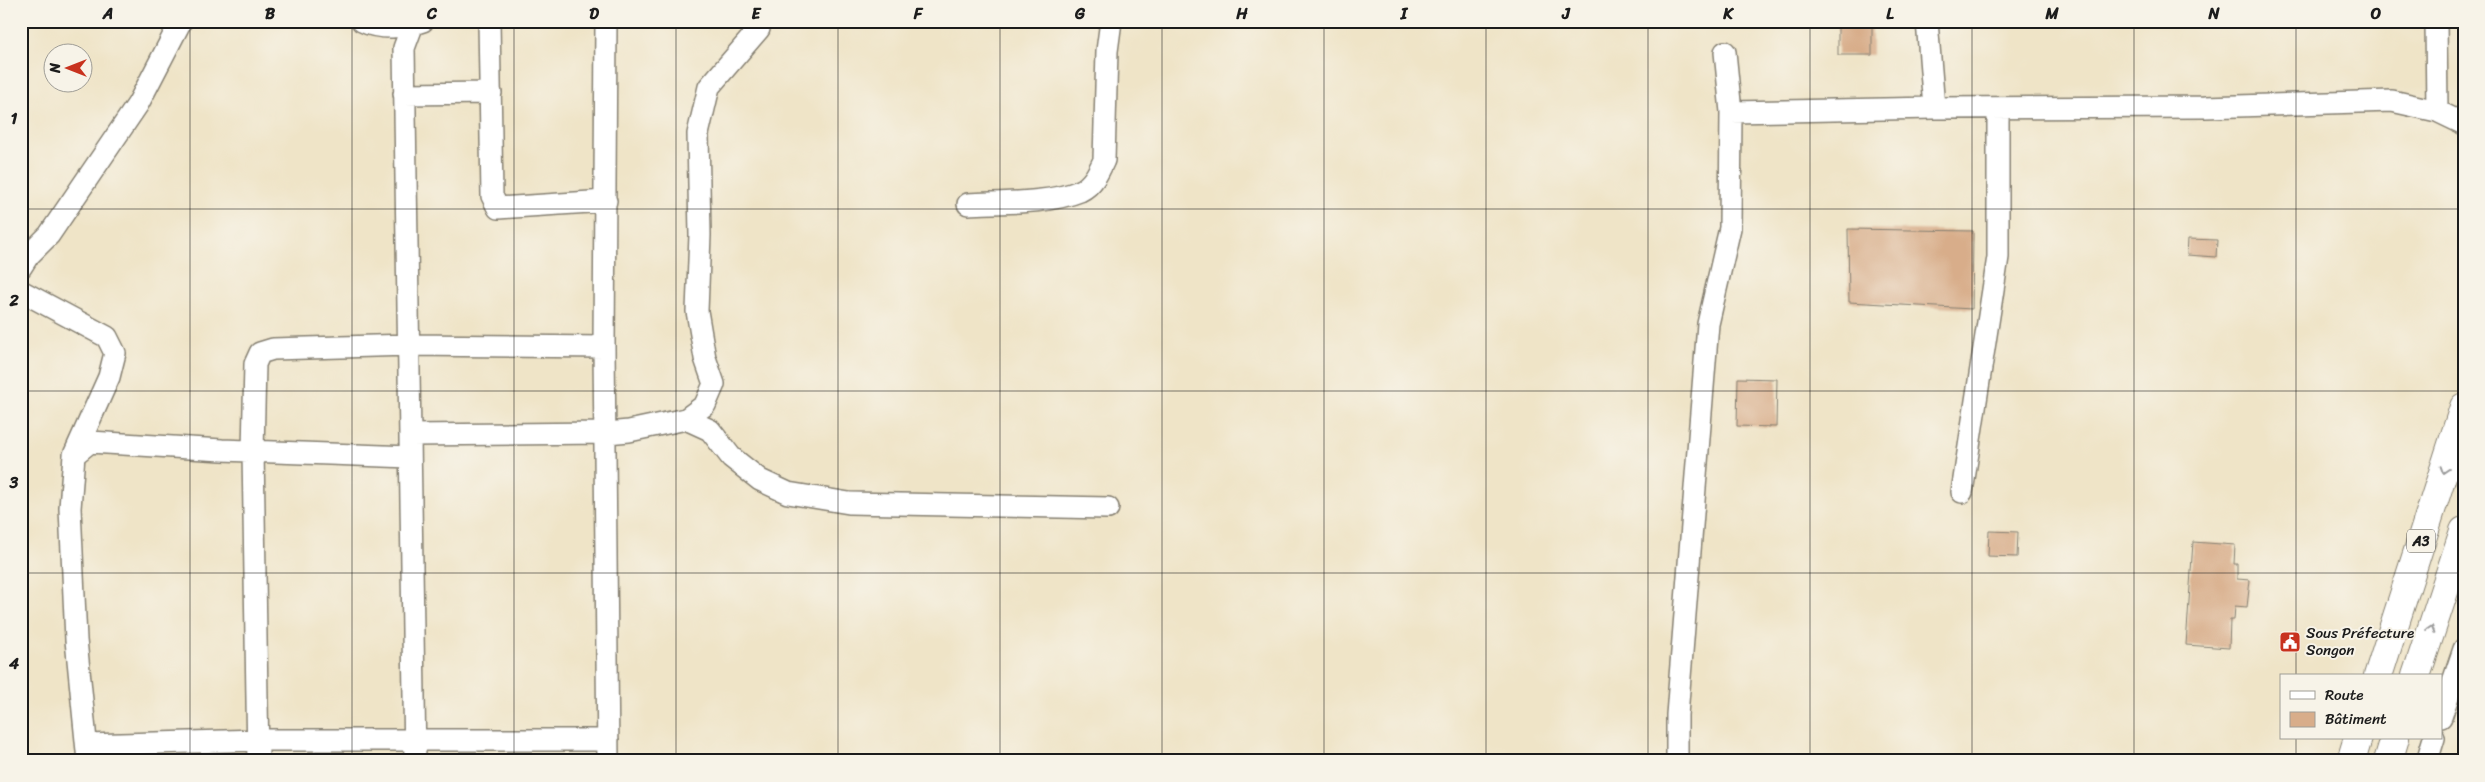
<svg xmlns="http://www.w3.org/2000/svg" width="2485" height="782" viewBox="0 0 2485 782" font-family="Sriracha,sans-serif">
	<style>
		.building { fill: #d8ad8a }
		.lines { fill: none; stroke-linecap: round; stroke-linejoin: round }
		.street-casing { stroke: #868072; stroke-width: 24 }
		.primary-casing { stroke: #868072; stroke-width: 30 }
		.street { stroke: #fff; stroke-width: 21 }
		.primary { stroke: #fff; stroke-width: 28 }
		.oneway { stroke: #999 }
		.grid { fill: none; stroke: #1c1c1c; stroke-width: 1; stroke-opacity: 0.55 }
		.labels { text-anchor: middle; stroke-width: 4; stroke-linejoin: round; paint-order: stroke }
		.shield { fill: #f7f3e8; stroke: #5e5c59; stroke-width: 1 }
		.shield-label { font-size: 14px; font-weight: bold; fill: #1c1c1c }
		.poi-label { font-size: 15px; fill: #1c1c1c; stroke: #f7f3e8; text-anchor: start }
		.neatline { fill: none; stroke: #1c1c1c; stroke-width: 2 }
		.grid-label { font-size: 16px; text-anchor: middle; font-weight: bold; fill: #1c1c1c }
	</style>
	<rect width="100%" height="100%" fill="#f7f3e8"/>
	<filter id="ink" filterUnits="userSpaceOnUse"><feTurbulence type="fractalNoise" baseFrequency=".02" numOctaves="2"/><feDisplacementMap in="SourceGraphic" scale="10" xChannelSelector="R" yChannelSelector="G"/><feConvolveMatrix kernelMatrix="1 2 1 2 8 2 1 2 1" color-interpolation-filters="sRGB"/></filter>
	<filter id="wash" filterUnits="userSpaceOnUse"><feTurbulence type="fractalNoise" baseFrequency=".0096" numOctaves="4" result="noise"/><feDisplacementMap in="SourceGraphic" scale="20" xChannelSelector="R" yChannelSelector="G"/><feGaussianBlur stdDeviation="1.12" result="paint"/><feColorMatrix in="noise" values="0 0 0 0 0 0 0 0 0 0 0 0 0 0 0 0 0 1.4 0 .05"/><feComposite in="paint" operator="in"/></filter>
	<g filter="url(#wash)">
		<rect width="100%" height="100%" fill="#efe4c7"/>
		<g id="blocks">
			<path class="building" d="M1838 21H1872V55H1838Z
				M1848 229 1973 231 1972 309 1849 302Z
				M2188 239 2217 240 2216 257 2187 255Z
				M1738 378 1777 379 1776 427 1737 426Z
				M1989 531 2018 532 2017 557 1988 556Z
				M2193 542 2235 545 2234 564H2237V579L2250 580 2247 607 2235 606 2234 620H2230L2229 648 2186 645Z"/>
		</g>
	</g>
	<g filter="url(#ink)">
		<use href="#blocks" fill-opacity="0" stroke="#868072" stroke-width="1"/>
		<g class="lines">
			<g class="street-casing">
				<path id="street" d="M362 21C380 30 404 28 423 21
					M414 21 404 48 415 761
					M489 21 492 196 498 208 606 201
					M606 21 604 347 608 761
					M1927 21 1934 108
					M2436 21 2437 111
					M404 94 491 93
					M1731 112 1934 108 2205 107 2392 101 2437 111 2464 124
					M968 204C1002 202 1048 204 1080 191 1093 185 1099 171 1104 160L1107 51 1111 21
					M21 267 28 256 49 235 138 104 181 21
					M21 291 107 337 115 353 109 377 74 455
					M686 419 710 430 731 457 760 480 788 493 849 503 1108 508
					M411 435 607 433 629 431 686 419 705 405 714 384 705 358 697 311 700 235 698 134 709 87 759 29 760 21
					M1962 492 1998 257V109
					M2441 717 2464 649
					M87 745 258 740H608
					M88 761 76 640 70 508 74 455 90 442 222 450 410 457
					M258 761 253 451 255 364 260 353 273 349 409 345 604 347
					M1677 761V715L1708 324 1730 228 1731 112 1725 52
					M2427 761 2434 738"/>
			</g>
			<g class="primary-casing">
				<path id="primary" d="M2378 676 2464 407
					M2416 676 2464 531
					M2351 761 2358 738
					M2388 761 2395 738"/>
			</g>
			<use href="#street" class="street"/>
			<use href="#primary" class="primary"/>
		</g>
		<defs><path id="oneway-chevron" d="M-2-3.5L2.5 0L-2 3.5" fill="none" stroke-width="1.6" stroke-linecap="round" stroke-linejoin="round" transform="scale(1.25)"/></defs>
		<g class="oneway">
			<use href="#oneway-chevron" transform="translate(2444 470) rotate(108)"/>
			<use href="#oneway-chevron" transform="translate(2431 629) rotate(-72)"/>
		</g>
	</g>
	<path class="grid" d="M190 21V761M352 21V761M514 21V761M676 21V761M838 21V761M1000 21V761M1162 21V761M1324 21V761M1486 21V761M1648 21V761M1810 21V761M1972 21V761M2134 21V761M2296 21V676M21 209H2464M21 391H2464M21 573H2464M2296 738V761"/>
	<defs>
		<g id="civic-square" transform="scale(1.125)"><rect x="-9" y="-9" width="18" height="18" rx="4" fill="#c8321e" stroke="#f7f3e8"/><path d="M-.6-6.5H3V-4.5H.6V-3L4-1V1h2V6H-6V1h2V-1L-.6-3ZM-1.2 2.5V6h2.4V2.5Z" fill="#fff"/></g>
	</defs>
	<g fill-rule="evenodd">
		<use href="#civic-square" x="2290" y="642"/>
	</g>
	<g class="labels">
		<rect class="shield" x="2407" y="529.5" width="28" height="23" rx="4"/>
		<g class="shield-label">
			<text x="2421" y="546">A3</text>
		</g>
		<g class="poi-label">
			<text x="2306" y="638">Sous Préfecture<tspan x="2306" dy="17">Songon</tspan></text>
		</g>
	</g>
	<rect width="2485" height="782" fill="none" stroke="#f7f3e8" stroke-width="55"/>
	<rect x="2280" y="674" width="162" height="65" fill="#f7f3e8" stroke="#9f9d96"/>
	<rect x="2290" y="691" width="25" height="8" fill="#ffffff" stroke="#9f9d96"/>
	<text x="2325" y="700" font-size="15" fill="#1c1c1c">Route</text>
	<rect x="2290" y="712" width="25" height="15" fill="#d8ad8a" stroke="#9f9d96"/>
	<text x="2325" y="724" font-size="15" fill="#1c1c1c">Bâtiment</text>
	<g transform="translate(68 68) rotate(270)"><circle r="24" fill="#f7f3e8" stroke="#9f9d96"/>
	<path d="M0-4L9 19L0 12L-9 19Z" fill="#c8321e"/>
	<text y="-8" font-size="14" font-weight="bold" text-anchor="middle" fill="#1c1c1c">N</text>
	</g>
	<rect x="28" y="28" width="2430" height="726" class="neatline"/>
	<g class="grid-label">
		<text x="108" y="19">A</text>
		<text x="270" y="19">B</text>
		<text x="432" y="19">C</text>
		<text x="594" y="19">D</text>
		<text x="756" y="19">E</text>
		<text x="918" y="19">F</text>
		<text x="1080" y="19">G</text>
		<text x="1242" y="19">H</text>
		<text x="1404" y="19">I</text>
		<text x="1566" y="19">J</text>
		<text x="1728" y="19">K</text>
		<text x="1890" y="19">L</text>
		<text x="2052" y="19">M</text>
		<text x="2214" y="19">N</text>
		<text x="2376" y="19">O</text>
		<text x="14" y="124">1</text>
		<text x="14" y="306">2</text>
		<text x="14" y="488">3</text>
		<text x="14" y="669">4</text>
	</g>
</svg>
